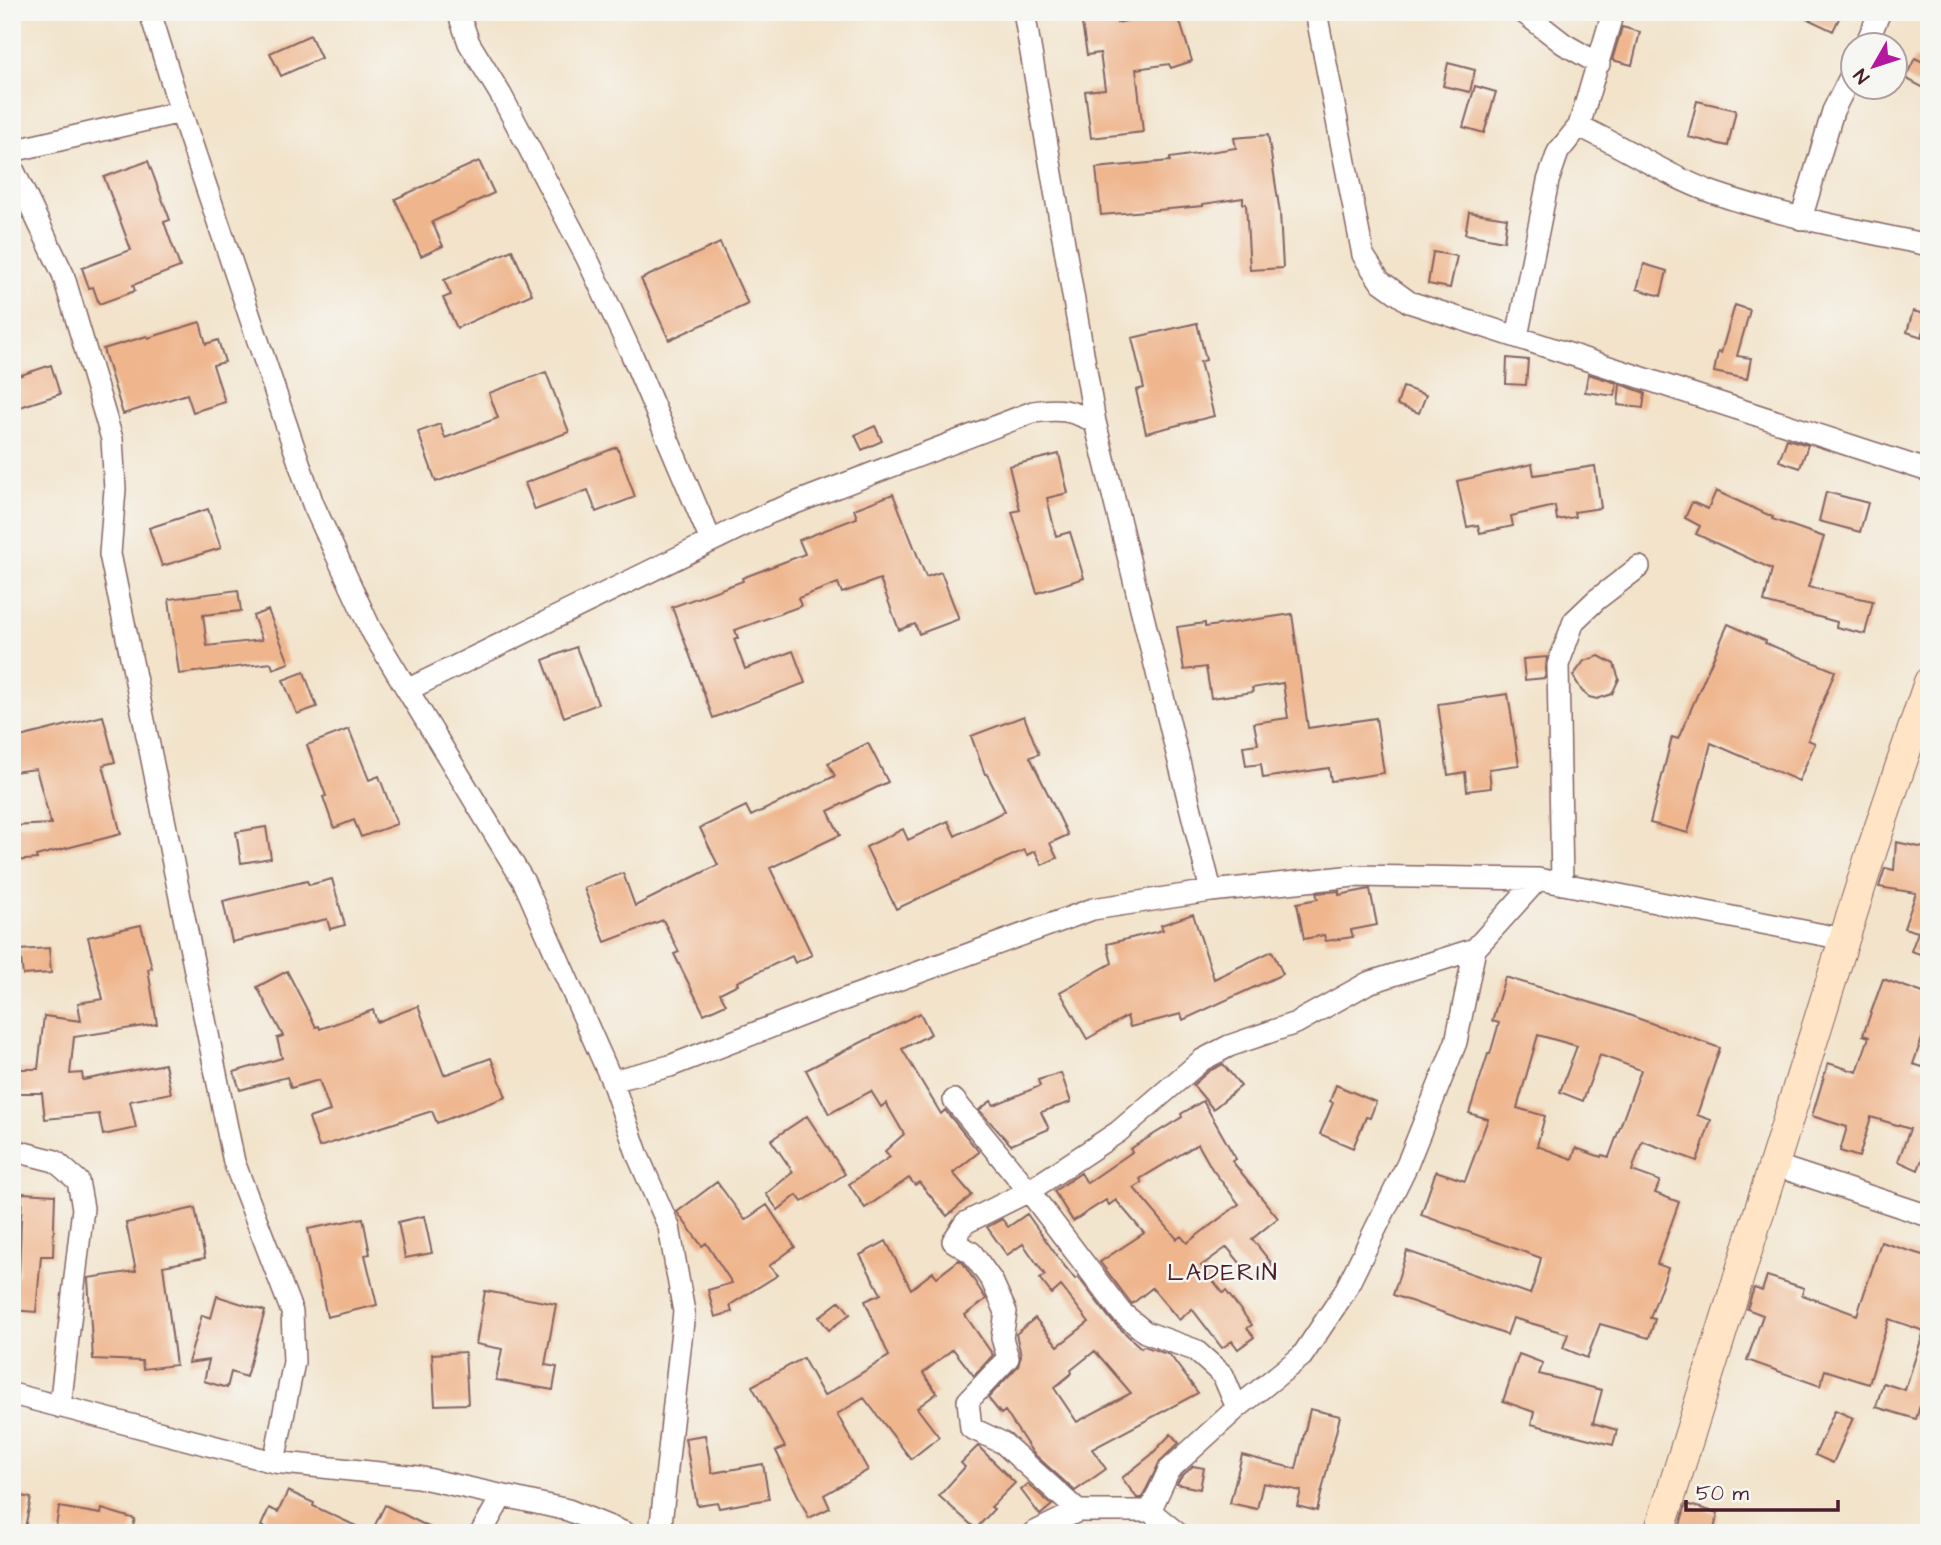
<svg xmlns="http://www.w3.org/2000/svg" width="1941" height="1545" viewBox="0 0 1941 1545" font-family="'Architects Daughter',sans-serif">
	<style>
		.building { fill: #efb68e; fill-rule: evenodd }
		.lines { fill: none; stroke-linecap: round; stroke-linejoin: round }
		.street-casing { stroke: #856463; stroke-width: 24 }
		.secondary-casing { stroke: #856463; stroke-width: 32 }
		.street { stroke: #fff; stroke-width: 21 }
		.secondary { stroke: #ffe4c6; stroke-width: 30 }
		.labels { text-anchor: middle; stroke-width: 5; stroke-linejoin: round; paint-order: stroke }
		.quarter-label { font-size: 24px; letter-spacing: 2px; fill: #4a1f2b; stroke: #f6f6f2 }
	</style>
	<rect width="100%" height="100%" fill="#f6f6f2"/>
	<filter id="ink" filterUnits="userSpaceOnUse"><feTurbulence type="fractalNoise" baseFrequency=".0143" numOctaves="2"/><feDisplacementMap in="SourceGraphic" scale="14" xChannelSelector="R" yChannelSelector="G"/><feConvolveMatrix kernelMatrix="1 2 1 2 8 2 1 2 1" color-interpolation-filters="sRGB"/></filter>
	<filter id="wash" filterUnits="userSpaceOnUse"><feTurbulence type="fractalNoise" baseFrequency=".00686" numOctaves="4" result="noise"/><feDisplacementMap in="SourceGraphic" scale="28" xChannelSelector="R" yChannelSelector="G"/><feGaussianBlur stdDeviation="1.57" result="paint"/><feColorMatrix in="noise" values="0 0 0 0 0 0 0 0 0 0 0 0 0 0 0 0 0 1.4 0 .05"/><feComposite in="paint" operator="in"/></filter>
	<g filter="url(#wash)">
		<rect width="100%" height="100%" fill="#f2e3ca"/>
		<g id="blocks">
			<path class="building" d="M1116 12 1117 23 1165 12H1177L1192 61 1171 68 1169 64 1136 69 1143 132 1091 138 1085 91 1105 89 1100 53 1087 55 1081 17Z
				M1793 12H1842L1833 31Z
				M1622 27 1640 32 1632 65 1612 60Z
				M310 35 321 58 281 76 270 53Z
				M1915 58 1929 65V78L1924 88 1905 78Z
				M1448 63 1475 70 1470 92 1443 86Z
				M1475 86 1496 92 1484 133 1463 127Z
				M1697 101 1736 110 1728 146 1688 137Z
				M1268 135 1280 213 1283 268 1250 270 1246 204H1243V198L1203 204V206L1101 215 1096 168 1170 161V158L1236 148 1234 138Z
				M148 161 170 220 164 222 180 267 133 285 135 291 99 304 93 287 89 288 82 268 131 250 104 177Z
				M479 161 494 193 432 222 443 246 421 256 395 199Z
				M1469 212 1507 218 1504 241 1465 234Z
				M720 243 748 304 669 340 641 279Z
				M512 250 532 294 457 328 443 298 451 295 444 280Z
				M1433 252 1457 256 1450 288 1428 284Z
				M1644 264 1667 271 1661 296 1637 289Z
				M1735 305 1750 310 1737 356 1751 358 1747 379 1714 372 1718 352 1721 353Z
				M1913 311 1928 315 1922 337 1907 332Z
				M200 322 206 344 218 340 225 362 213 365 225 402 193 412 187 394 123 414 103 349 147 336 148 338Z
				M1197 323 1206 360 1200 362 1214 416 1146 433 1136 390 1144 388 1132 338Z
				M1507 358 1528 360 1526 385 1506 384Z
				M51 365 60 394 17 408 12 393V378Z
				M546 372 569 432 436 482 418 432 440 424 445 438 498 418 489 393Z
				M1588 374 1617 383 1615 396 1585 392Z
				M1620 384 1645 393 1643 408 1618 405Z
				M1403 387 1426 395 1419 413 1397 405Z
				M875 426 882 441 862 450 855 435Z
				M1787 439 1808 445 1800 468 1779 461Z
				M617 447 635 497 596 512 588 490 535 510 525 483Z
				M1059 454 1068 493 1047 498 1056 536 1070 532 1084 578 1037 593 1012 512 1020 510 1009 466Z
				M1532 464 1534 475 1595 466 1601 508 1574 512 1575 517 1557 520 1555 506 1511 516 1513 526 1480 533 1478 525 1467 527 1457 481Z
				M1716 491 1773 517 1772 519 1824 537 1808 587 1873 601 1865 634 1836 627 1837 622 1764 602 1772 569 1696 534 1700 526 1685 518 1692 502 1708 509Z
				M1826 492 1868 503 1860 532 1819 521Z
				M893 494 926 577 941 572 959 619 919 634 915 624 899 630 880 579 842 593 838 583 798 598 801 606 735 630 738 638 734 639 745 669 793 651 805 683 713 718 672 607 743 581 742 578 805 554 799 540 857 518 854 509Z
				M208 509 221 548 162 566 149 528Z
				M238 590 241 611 203 615 207 646 262 640 253 616 268 610 289 663 273 669 271 663 179 674 169 599Z
				M1292 614 1308 728 1376 718 1384 773 1331 781 1329 768 1263 778 1261 764 1246 766 1243 746 1258 744 1254 723 1288 718 1283 683 1252 688 1253 692 1211 698 1206 667 1184 670 1177 627 1205 623V627Z
				M1728 624 1766 641 1765 643 1835 671 1808 740 1815 743 1799 781 1711 743 1688 833 1650 823 1672 737 1678 739Z
				M576 647 598 704 564 717 543 660Z
				M1599 656 1614 664 1619 679 1612 694 1597 699 1589 697 1582 691 1573 676 1584 661Z
				M1547 657 1545 678 1525 680 1523 659Z
				M304 672 317 707 297 714 283 680Z
				M1508 694 1519 765 1489 769 1491 788 1467 791 1465 772 1448 775 1438 704Z
				M103 716 115 762 103 765 121 834 36 856 37 859 12 861V826L51 824 36 769 12 772V739Z
				M1024 716 1039 754 1030 757 1068 835 1050 843 1057 858 1042 865 1035 851 1027 855 1024 850 896 909 866 847 903 829 908 840 948 821 955 836 1005 811 987 774H985L971 736Z
				M349 729 369 780 379 776 397 824 361 837 354 820 334 828 323 797 326 796 307 745Z
				M868 743 888 782 828 811 840 835 770 868 812 955 795 963 792 956 737 982 738 984 720 993 726 1004 704 1014 674 954 679 952 663 920 605 942 584 888 623 873 635 906 718 865 700 828 746 806 751 816 835 776 828 763Z
				M266 827 271 858 241 863 236 832Z
				M1896 842 1929 849V957L1911 951 1918 932 1904 928 1916 893 1879 887 1885 868 1894 870Z
				M332 879 345 925 330 929 327 919 232 942 223 901 307 881 309 885Z
				M1370 889 1377 925 1351 930 1353 937 1326 941 1324 935 1304 939 1297 903 1318 899 1316 893 1339 891V895Z
				M1193 914 1214 979 1272 951 1283 974 1183 1020 1181 1014 1130 1027 1127 1016 1087 1039 1060 992 1112 963 1107 944 1163 930 1161 925Z
				M141 925 152 968 148 969 157 1024 74 1037 70 1074 82 1073 83 1080 165 1064 171 1093 130 1101 136 1128 103 1135 99 1114 45 1119 42 1093H16V1069H38L44 1016 81 1021 78 1003 103 999 88 937Z
				M49 948 51 973 23 975 20 950Z
				M287 971 316 1027 319 1026 320 1029 373 1010 377 1022 418 1006 444 1075 491 1058 506 1097 437 1123 432 1111 319 1147 309 1118 330 1111 319 1080 291 1088 287 1077 240 1090 234 1072 282 1058 277 1038 283 1036 257 987Z
				M1505 977 1612 1009 1720 1048 1697 1115 1711 1120 1697 1161 1642 1141 1632 1171 1660 1181 1655 1193 1679 1202 1657 1264 1668 1268 1650 1318 1655 1319 1649 1338 1600 1324 1587 1358 1563 1348 1568 1334 1513 1318 1507 1335 1393 1295 1407 1251 1530 1294 1536 1278 1541 1258 1421 1215 1436 1171 1465 1181 1488 1119 1469 1113 1488 1054H1490L1499 1023 1492 1021ZM1538 1035 1577 1046 1560 1092 1583 1101 1600 1055 1641 1070 1609 1157 1602 1155 1601 1157 1576 1148 1572 1159 1537 1146 1545 1116 1517 1108Z
				M1883 979 1929 995V1019L1913 1064 1929 1069V1141L1918 1170 1898 1161 1910 1129 1871 1117 1859 1157 1840 1151 1847 1127 1812 1116 1828 1063 1857 1072 1869 1037 1863 1035Z
				M920 1013 931 1034 902 1049 941 1114 945 1110 979 1152 953 1173 972 1195 947 1216 919 1182 915 1185 909 1178 865 1208 849 1184 890 1157 885 1151 904 1134 886 1103 881 1107 871 1091 829 1114 806 1070Z
				M1223 1064 1241 1086 1213 1109 1193 1085 1209 1071Z
				M1061 1073 1071 1102 1041 1112 1049 1129 1011 1145 979 1110 991 1101 994 1105 1040 1086 1038 1080Z
				M1336 1085 1376 1102 1370 1118 1366 1117 1353 1148 1320 1134 1333 1103 1330 1101Z
				M1203 1101 1236 1159 1232 1161 1278 1218 1252 1239 1273 1265 1254 1280 1227 1247 1201 1266 1223 1293 1226 1291 1252 1325 1247 1328 1254 1337 1238 1349 1232 1341 1222 1348 1192 1309 1179 1320 1152 1288 1132 1304 1131 1303 1100 1262 1144 1233 1116 1200 1109 1205 1106 1200 1073 1221 1054 1191 1081 1173 1087 1183 1132 1152 1130 1149 1182 1117 1181 1114ZM1198 1144 1212 1169 1239 1204 1187 1243 1181 1236 1177 1239 1134 1188 1142 1183 1140 1179Z
				M807 1116 845 1174 802 1202 797 1195 778 1210 766 1194 793 1172 771 1140Z
				M717 1182 745 1220 767 1205 795 1247 769 1266 778 1275 730 1305 732 1312 715 1317 708 1290 732 1283 706 1243 702 1246 677 1212Z
				M22 1193 55 1195 53 1256H41L36 1312 12 1310V1274L19 1275Z
				M195 1208 205 1258 163 1266 176 1365 143 1369 142 1361 93 1359 88 1278 136 1271 126 1223Z
				M1027 1214 1062 1263 1075 1279 1078 1277 1111 1320 1141 1348 1144 1346 1170 1355 1198 1393 1092 1449 1106 1469 1075 1491 1033 1453 1005 1411 1001 1414 988 1398 1018 1366 1021 1355 1016 1334 1035 1318 1058 1346 1089 1322 1061 1286 1052 1294 1040 1279 1045 1275 1023 1244 1007 1255 987 1227 1002 1219 1008 1227ZM1095 1351 1131 1393 1077 1422 1054 1388 1072 1373 1071 1370Z
				M424 1216 432 1253 405 1258 398 1222Z
				M363 1218 370 1254 365 1255 377 1305 327 1317 308 1229Z
				M886 1241 911 1289 933 1272 937 1277 959 1260 963 1263 986 1299 965 1315 993 1355 974 1376 953 1349 923 1373 937 1393 917 1408 939 1437 911 1459 864 1398 837 1414 868 1470 824 1495 830 1508 809 1518 776 1451 785 1447 752 1386 803 1358 824 1396 889 1356 865 1301 881 1294 860 1255Z
				M1881 1242 1929 1257V1376L1916 1419 1876 1407 1883 1383 1905 1390 1924 1331 1889 1319 1869 1384 1825 1370 1820 1386 1747 1360 1763 1315 1747 1309 1754 1288 1762 1291 1767 1276 1804 1288 1802 1295 1857 1315Z
				M485 1291 556 1304 545 1365 557 1367 553 1390 496 1380 502 1349 476 1344Z
				M217 1296 265 1311 246 1377 231 1372 227 1388 204 1381 209 1360 188 1363 202 1315 211 1318Z
				M840 1301 850 1314 829 1330 819 1317Z
				M465 1352 468 1404 435 1405 432 1354Z
				M1519 1354 1543 1363 1539 1374 1602 1390 1593 1423 1617 1430 1613 1445 1531 1424 1534 1412 1503 1401Z
				M1310 1409 1340 1416 1317 1511 1297 1506 1301 1491 1263 1483 1257 1509 1230 1503 1242 1455 1296 1469Z
				M1835 1410 1853 1418 1833 1463 1815 1455Z
				M1171 1434 1179 1443 1160 1461 1142 1498H1137L1122 1478 1151 1455Z
				M705 1435 712 1473 763 1464 769 1499 719 1508 717 1502 697 1505 685 1438Z
				M978 1446 1015 1483 991 1507 994 1509 976 1529 939 1496 965 1467 961 1463Z
				M1193 1466 1204 1468 1200 1489 1177 1484 1180 1478Z
				M1028 1484 1052 1505 1040 1515 1021 1490Z
				M288 1491 314 1503 313 1506 371 1533 385 1505 441 1533H275L261 1526 269 1508 278 1512Z
				M12 1494 31 1498 24 1533H12Z
				M1686 1504 1718 1513 1713 1533H1678Z
				M59 1507 101 1514 102 1509 135 1519 131 1533H55Z"/>
		</g>
	</g>
	<g filter="url(#ink)">
		<use href="#blocks" fill-opacity="0" stroke="#856463" stroke-width="2"/>
		<g class="lines">
			<g class="street-casing">
				<path id="street" d="M150 12 181 112 313 504 371 630 524 882 612 1081 670 1066 812 1011 1093 909 1211 891 1354 876 1538 879 1844 939
					M458 12 469 43 501 95 587 258 632 355 711 541
					M1024 12 1095 422 1211 891
					M1316 12 1363 255 1380 281 1409 302 1929 471
					M1523 12 1564 44 1599 64
					M1865 46 1880 12
					M1579 126C1624 147 1667 176 1714 193 1784 217 1857 230 1929 245
					M12 151 181 112
					M12 167 63 274 112 439 115 489 110 554 234 1162 292 1312 294 1362 274 1462
					M1801 219 1833 111 1854 69
					M1517 337 1548 181 1558 152 1579 126 1613 12
					M407 690 769 513 1033 412C1060 408 1071 410 1095 422
					M1562 884 1558 665 1574 621 1596 600 1639 567
					M612 1081 638 1156 669 1227 684 1312 660 1533
					M954 1100 1029 1191 1121 1312 1145 1332 1195 1350 1223 1375 1237 1408
					M12 1150 55 1161 78 1181 83 1208 60 1407
					M1774 1165 1929 1216
					M12 1394 274 1462 418 1477 568 1510 625 1533
					M1078 1511 1003 1443 971 1428 968 1401 1008 1358 1002 1338 1006 1312 992 1281 972 1253 953 1241 965 1223 1029 1191 1118 1132 1202 1060 1229 1046 1296 1023 1368 983 1475 949
					M1150 1511 1169 1470 1237 1408 1302 1356 1344 1293 1407 1165 1456 1042 1475 949 1538 879
					M481 1533 502 1496
					M1033 1533 1078 1511H1150L1177 1533"/>
			</g>
			<g class="secondary-casing">
				<path id="secondary" d="M1659 1533 1872 850 1929 682"/>
			</g>
			<use href="#street" class="street"/>
			<use href="#secondary" class="secondary"/>
		</g>
	</g>
	<g class="labels">
		<g class="quarter-label">
			<text x="1223" y="1280">LADERIN</text>
		</g>
	</g>
	<rect width="1941" height="1545" fill="none" stroke="#f6f6f2" stroke-width="42"/>
	<g transform="translate(1874 66) rotate(231)"><circle r="33" fill="#f6f6f2" stroke="#b1a0a2" stroke-width="2"/>
	<path d="M0-5L12 26L0 18L-12 26Z" fill="#b5179e"/>
	<text y="-10" font-size="19" font-weight="bold" text-anchor="middle" fill="#4a1f2b">N</text>
	</g>
	<path d="M1686 1500v10h152v-10" fill="none" stroke="#4a1f2b" stroke-width="3.5"/>
	<text x="1696" y="1500" font-size="21" fill="#4a1f2b" stroke="#f6f6f2" stroke-width="5" paint-order="stroke">50 m</text>
</svg>
